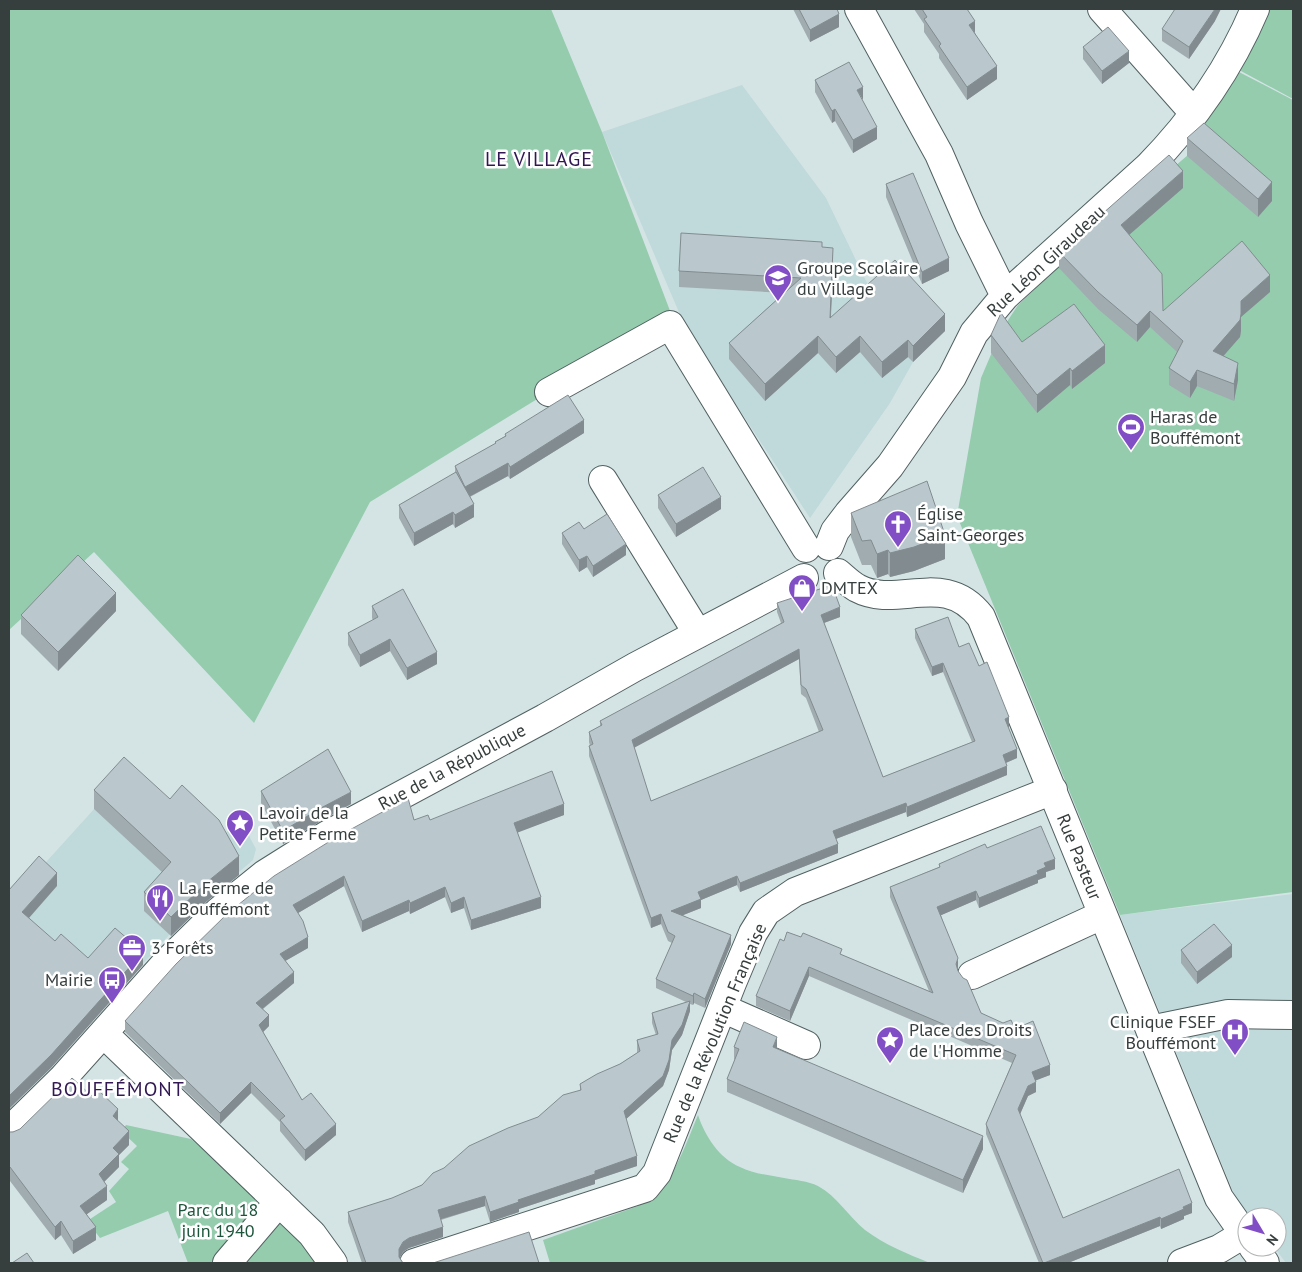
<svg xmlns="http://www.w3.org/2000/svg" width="1302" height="1272" viewBox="0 0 1302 1272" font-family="'PT Sans',sans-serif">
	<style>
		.built { fill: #c0d9da }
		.green { fill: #95ccae }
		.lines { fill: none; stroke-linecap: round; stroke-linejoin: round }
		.minor-casing { stroke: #526060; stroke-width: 30 }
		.minor { stroke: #fff; stroke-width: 28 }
		.wall { fill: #a0acb0; fill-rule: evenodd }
		.shaded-wall { fill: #828c90 }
		.building { fill: #bac8cd; stroke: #828c90; fill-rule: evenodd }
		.labels { text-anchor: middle; stroke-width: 5; stroke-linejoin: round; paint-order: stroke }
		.street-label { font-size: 18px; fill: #373e3e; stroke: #fff }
		.poi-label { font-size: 18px; fill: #373e3e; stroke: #fff; text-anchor: start }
		.park-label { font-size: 18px; fill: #1c553b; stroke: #fff }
		.quarter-label { font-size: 20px; letter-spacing: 1px; fill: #321852; stroke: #fff }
	</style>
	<rect width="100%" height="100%" fill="#d4e4e5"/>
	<path class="built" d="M742 85 826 198 895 341 913 362 890 403 810 518 684 324 602 132Z
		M124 776 219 838 241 821 256 849 253 860 203 903 170 934 93 1018 9 903Z
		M1293 894V1263H1286L1274 1247H1277V1217H1251L1235 1196 1120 915Z"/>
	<path class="green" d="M9 9H551L602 132 672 316 370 502 254 723 94 552 9 630Z
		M1255 9H1293V99L1228 64Z
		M1239 72 1293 100V892L1120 915 957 516 981 378 1001 331 1018 305 1058 267 1203 142 1197 136Z
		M698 1115C705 1136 719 1158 740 1167 753 1174 770 1175 784 1178 795 1180 808 1181 818 1186 837 1196 849 1217 865 1230 885 1245 908 1254 930 1263H550L543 1240 638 1206C672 1189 684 1148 698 1115Z
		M126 1125 191 1139 305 1239 320 1263H188L168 1211 100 1238 87 1221 116 1202 109 1191 129 1169 121 1162 137 1146 121 1131Z"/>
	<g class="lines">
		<g class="minor-casing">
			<path id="minor" d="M859 9 939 154 969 223 1005 296
				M1102 9 1194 113
				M549 392 670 325 806 548
				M603 480 698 634
				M829 546 835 531 848 514 890 466 952 377 974 333 1005 296 1148 167C1193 121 1230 68 1255 9
				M838 573C844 578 850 584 857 588 898 610 944 569 981 617L1219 1198 1247 1238
				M972 975 1102 915
				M722 1008 806 1045
				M1150 1030 1228 1014 1293 1015
				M104 1034 312 1234 333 1263
				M9 1131 62 1079 165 964 218 912 265 874 327 835 545 718 635 667 804 578
				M1253 1247 1265 1263
				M227 1263 279 1202
				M414 1263 645 1188 657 1173 732 983 753 933 766 912 795 892 1053 790
				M1182 1263 1219 1249 1244 1234"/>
		</g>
		<use href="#minor" class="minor"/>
	</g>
	<path class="wall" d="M793 9H837L839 27 810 42Z
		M914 9H967L975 33 997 79 967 100 939 58V54L924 32V24Z
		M1215 21 1189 59 1162 41V29Z
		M1083 47 1129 63 1102 84 1083 59Z
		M815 80 862 100 877 139 853 153 835 121 832 123 815 92Z
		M1187 138 1272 201 1258 217 1187 156Z
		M886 184 949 271 922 284 886 197Z
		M1183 188 1129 235 1163 311 1270 292 1241 317V331L1240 337 1223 356 1238 380 1234 401 1197 386 1190 398 1169 385V368L1177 352 1150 327 1137 342 1098 309 1059 268V252Z
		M822 247 833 265 831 317 945 331 913 362 908 357 882 378 860 352 836 373 818 353 765 401 729 359V343L784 293 679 287V271Z
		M991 335 1022 342 1105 363 1072 389 1070 385 1037 413 991 353Z
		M584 433 510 479 508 476 470 497 474 517 455 528 453 524 414 546 399 518V505L455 473V466L495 444V442L505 436V434Z
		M658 495 721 509 676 537 658 508Z
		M851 513 945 559 914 571 890 577 888 574 877 578 871 565H862L851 537Z
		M584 529 626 555 593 577 587 567 579 572 562 544V533Z
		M777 603 840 617 824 623 883 777 972 742 943 672 932 676 915 638V629L959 647 979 666 1009 727H1008L1017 758 1006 763 1007 775 907 817 906 812 836 839 838 853 740 892 737 885 701 900V908L683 915 731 944 705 1008 694 1003 693 1005 690 1004V1011L682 1035 672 1050 669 1070 663 1086 626 1119 637 1166 595 1180V1184L519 1209V1212L490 1222 485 1206 441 1220 443 1237 409 1248 403 1252 400 1258 403 1263H362L348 1222V1212L392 1198 422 1185 538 1117 580 1090V1084L620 1064 637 1053V1040L656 1035 652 1023V1013L686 1002 656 988V979L672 943 668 941 661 924 651 928 589 756V746H590L589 742V732L600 726V721L781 623 777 612ZM799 659 801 694 806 698 819 732 651 801 634 747Z
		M372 606 437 664 407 680 390 651 360 667 348 645V633L373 620 372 618Z
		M116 611 58 671 21 634V615Z
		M94 790 170 799 239 875 207 901 171 936 144 911V892L162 872 94 809Z
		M261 791 351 804 319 822 283 844 261 803Z
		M564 815 517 832 541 908 471 930 464 908 451 913 445 897 410 914 409 911 362 932 344 886 298 913 308 948 285 961 294 983 263 1009 269 1026 263 1032 302 1100 336 1135 305 1161 280 1131V1122L251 1093 220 1124 125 1032V1021L414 820H430Z
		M987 848 1055 869 1046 872V877L1038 880V883L979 908 976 900 941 915 958 968V971L981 1013 1015 1029 1050 1075 1035 1080 1036 1092 1028 1096 1020 1114 1063 1218 1192 1213 1184 1216V1219L1161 1229 1160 1226 1068 1263H1039L986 1134V1124L1012 1063 809 976 790 1021 756 1006V996L784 941 842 955 929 991 890 897V887L939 867V864Z
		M1181 950 1232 957 1197 984 1181 963Z
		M734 1047 777 1049 983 1149 963 1193 727 1092V1079L735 1060 734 1059Z
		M118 1122 129 1145 119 1155V1167L104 1182 107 1200 87 1214 96 1240 73 1254 61 1235 55 1240 10 1181 9 1182V1132Z"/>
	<path class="shaded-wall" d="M1215 9H1221L1215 21 1189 59V47Z
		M839 14V27L810 42V30Z
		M975 21V33L969 25Z
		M1129 51V63L1102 84V71Z
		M997 66V79L967 100V87Z
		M863 87V100L857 90Z
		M835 109V121L832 123V111Z
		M877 127V139L853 153V140Z
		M1183 171V188L1121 242V225Z
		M1272 182V201L1258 217V199Z
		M833 248V265L830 335V318Z
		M949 258V271L922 284V272Z
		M1270 275V292L1241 317V331L1240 337 1213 368V351L1241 301Z
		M1150 311V327L1137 342V325Z
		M945 314V331L913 362V346Z
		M818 336V353L765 401V384Z
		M860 336V352L836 373V357Z
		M908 340V357L882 378V362Z
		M1105 345V363L1072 389V371Z
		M1238 363V380L1234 401V384Z
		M1070 368V385L1037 413V395Z
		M1197 370V386L1190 398V382Z
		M584 420V433L510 479V467Z
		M508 463V476L465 499V487Z
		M721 497V509L676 537V524Z
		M474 504V517L455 528V515Z
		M453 512V524L414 546V533Z
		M945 535V559L914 571 890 577V553Z
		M626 544V555L593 577V566Z
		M888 550V574L877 578V554Z
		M587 556V567L579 572V560Z
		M116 593V611L58 671V652Z
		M840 607V617L821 624V615Z
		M390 639V651L360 667V655Z
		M799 649V659L632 749V740Z
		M437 652V664L407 680V668Z
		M943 663V672L932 676V667Z
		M1009 717V727L1005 728V719Z
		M1017 749V758L1003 764V755Z
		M1007 766V775L907 817V807Z
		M351 792V804L319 822 283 844V831L319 809Z
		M906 803V812L833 840V831Z
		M564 804V815L514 834V823Z
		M838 844V853L740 892V883Z
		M239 856V875L207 901 171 936V917L207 882Z
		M1055 859V869L1046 872V877L1038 880V883L979 908V898L1037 871 1044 863Z
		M57 873V886L22 926V912Z
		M344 876V886L293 916V905Z
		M737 876V885L701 900V908L671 920V911L698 892Z
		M445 887V897L410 914V903Z
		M976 891V900L937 917V907Z
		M464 897V908L451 913V903Z
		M541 897V908L471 930V920Z
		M409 900V911L362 932V921Z
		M661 914V924L651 928V918Z
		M731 935V944L705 1008V999Z
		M308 937V948L280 964V954Z
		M1232 945V957L1197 984V972Z
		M143 952V965L51 1068 9 1109V1096Z
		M958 958V968L956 974V964Z
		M809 967V976L790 1021V1011Z
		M294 972V983L256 1014V1003Z
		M694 993V1003L693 1005V996Z
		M690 1001V1011L682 1035 672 1050 669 1070 663 1086 624 1121V1111L672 1040Z
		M269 1015V1026L259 1036V1025Z
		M777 1037V1049L773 1047Z
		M1050 1065V1075L1032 1082V1072Z
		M251 1082V1093L220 1124V1113Z
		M1036 1082V1092L1028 1096 1018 1119V1109L1028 1086Z
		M118 1109V1122L113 1116Z
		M336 1124V1135L305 1161V1150Z
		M129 1131V1145L119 1155V1167L99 1187V1174L113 1148Z
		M983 1136V1149L963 1193V1180Z
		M637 1156V1166L595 1180V1184L519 1209V1212L490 1222V1212L518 1200 595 1171Z
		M10 1167V1181L9 1182V1168Z
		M107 1186V1200L80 1219V1206Z
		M485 1196V1206L438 1220V1210Z
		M1192 1203V1213L1184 1216V1219L1161 1229V1219L1183 1207Z
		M1160 1217V1226L1068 1263H1044Z
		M61 1221V1235L55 1240V1227Z
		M96 1227V1240L73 1254V1241Z
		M443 1227V1237L409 1248 403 1252 399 1259V1249L403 1242 409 1238Z"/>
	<path class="building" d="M799 9H837L839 14 810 30Z
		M922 9H967L975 21 969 25 997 66 967 87 939 46 941 44 924 19 927 17Z
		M1175 9H1215L1189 47 1162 29Z
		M1108 27 1129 51 1102 71 1083 47Z
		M849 62 863 87 857 90 877 127 853 140 835 109 832 111 815 80Z
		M1204 123 1272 182 1258 199 1187 138Z
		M1169 155 1183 171 1121 225 1162 274 1163 311 1242 241 1270 275 1241 301V314L1240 320 1213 351 1238 363 1234 384 1197 370 1190 382 1169 368 1183 341 1150 311 1137 325 1098 292 1059 252Z
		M913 173 949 258 922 272 886 184Z
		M681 233 822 242V247L833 248 830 318 895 260 945 314 913 346 908 340 882 362 860 336 836 357 818 336 765 384 729 343 801 278 679 271Z
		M1074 304 1105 345 1072 371 1070 368 1037 395 991 335 1001 313 1022 342Z
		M568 395 584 420 510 467 508 463 465 487 455 466 496 443 495 442 506 436 505 434Z
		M703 467 721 497 676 524 658 495Z
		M456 472 474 504 455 515 453 512 414 533 399 505Z
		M927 481 945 535 914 547 890 553 888 550 877 554 871 540 862 541 851 513Z
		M607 514 626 544 593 566 587 556 579 560 562 533 579 522 584 529Z
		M78 555 116 593 58 652 21 615Z
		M832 585 840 607 821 615 883 777 975 741 943 663 932 667 915 629 948 617 959 647 969 643 979 666 987 662 1009 717 1005 719 1017 749 1003 755 1007 766 907 807 906 803 833 831 838 844 740 883 737 876 698 892 701 899 671 911 731 935 705 999 694 993 693 996 656 979 675 936 668 932 661 914 651 918 589 746 593 744 589 732 602 725 600 721 784 622 777 603ZM799 649 801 685 806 689 823 730 651 801 632 740Z
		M403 589 437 652 407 668 390 639 360 655 348 633 378 617 372 606Z
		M328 749 351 792 319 809 283 831 261 791Z
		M124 757 170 799 182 785 219 820 239 856 207 882 171 917 144 892 171 862 94 790Z
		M552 771 564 804 514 823 541 897 471 920 464 897 451 903 445 887 410 903 409 900 362 921 344 876 293 905 303 921 308 937 280 954 294 972 256 1003 269 1015 259 1025 302 1100 311 1093 336 1124 305 1150 280 1120 285 1116 251 1082 220 1113 125 1021 176 964 228 913 274 876 335 838 408 798 414 820 428 815 430 820Z
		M1041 826 1055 859 1044 863 1046 867 1037 871 1038 874 979 898 976 891 937 907 958 958 956 964 958 971 963 978 967 980 981 1013 1003 1023 1011 1020 1015 1029 1033 1021 1050 1065 1032 1072 1036 1082 1028 1086 1018 1109 1063 1218 1179 1169 1192 1203 1183 1207 1184 1209 1161 1219 1160 1217 1044 1263H1043L986 1124 1016 1055 809 967 790 1011 756 996 780 939 784 941 787 932 801 937 803 933 842 949 840 954 933 993 890 887 940 867 939 864 985 844 987 848Z
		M39 856 57 873 22 912 55 941 61 934 88 958 115 928 143 952 51 1055 9 1096V890Z
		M1214 924 1232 945 1197 972 1181 950Z
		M690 1001 682 1025 672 1040 669 1060 663 1076 624 1111 637 1156 595 1171V1174L518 1200 519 1202 490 1212 485 1196 438 1210 443 1227 409 1238 403 1242 399 1249V1257L403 1263H366L348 1212 392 1198 422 1185 433 1173 444 1168 469 1146 508 1128 538 1117 563 1095 581 1090 580 1084 597 1074 620 1064 640 1051 637 1040 658 1034 652 1013Z
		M744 1022 777 1037 773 1047 983 1136 963 1180 727 1079 739 1049 734 1047Z
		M72 1078 92 1096 98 1090 118 1109 113 1116 129 1131 113 1148 119 1154 99 1174 107 1186 80 1206 96 1227 73 1241 61 1221 55 1227 10 1167 9 1168V1132H13L20 1129Z
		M529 1232 539 1263H433Z
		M27 1253 34 1263H12Z"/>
	<defs>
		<g id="school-pin" transform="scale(1.4375)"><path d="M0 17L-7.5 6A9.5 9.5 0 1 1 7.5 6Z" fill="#824ec6" stroke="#fff"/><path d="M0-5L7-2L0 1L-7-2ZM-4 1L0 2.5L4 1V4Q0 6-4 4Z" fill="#fff"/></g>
		<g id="stadium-pin" transform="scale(1.4375)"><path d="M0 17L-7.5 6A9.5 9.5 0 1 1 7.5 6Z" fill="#824ec6" stroke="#fff"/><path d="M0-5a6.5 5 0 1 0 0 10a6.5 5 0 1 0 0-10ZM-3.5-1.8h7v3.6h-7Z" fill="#fff"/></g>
		<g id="church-pin" transform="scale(1.4375)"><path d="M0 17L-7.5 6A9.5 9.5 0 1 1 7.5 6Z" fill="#824ec6" stroke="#fff"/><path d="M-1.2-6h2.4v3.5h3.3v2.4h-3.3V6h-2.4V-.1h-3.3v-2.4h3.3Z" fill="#fff"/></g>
		<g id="shop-pin" transform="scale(1.4375)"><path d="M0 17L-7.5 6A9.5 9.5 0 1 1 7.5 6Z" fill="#824ec6" stroke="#fff"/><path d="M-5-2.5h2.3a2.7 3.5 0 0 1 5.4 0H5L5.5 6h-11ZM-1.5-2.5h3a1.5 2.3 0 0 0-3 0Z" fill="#fff"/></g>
		<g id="sight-pin" transform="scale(1.4375)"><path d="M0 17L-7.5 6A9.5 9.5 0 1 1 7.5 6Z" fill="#824ec6" stroke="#fff"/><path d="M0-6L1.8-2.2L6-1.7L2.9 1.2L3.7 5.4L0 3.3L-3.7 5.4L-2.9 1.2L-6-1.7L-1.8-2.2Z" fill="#fff"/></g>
		<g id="restaurant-pin" transform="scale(1.4375)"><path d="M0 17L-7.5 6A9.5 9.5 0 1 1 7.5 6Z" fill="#824ec6" stroke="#fff"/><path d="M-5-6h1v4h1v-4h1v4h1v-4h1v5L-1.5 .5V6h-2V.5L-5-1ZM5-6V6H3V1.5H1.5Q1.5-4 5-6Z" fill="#fff"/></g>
		<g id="office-pin" transform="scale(1.4375)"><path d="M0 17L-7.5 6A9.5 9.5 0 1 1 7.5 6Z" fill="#824ec6" stroke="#fff"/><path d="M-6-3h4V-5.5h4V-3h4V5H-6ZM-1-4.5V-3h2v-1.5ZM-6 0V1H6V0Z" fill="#fff"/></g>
		<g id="bus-pin" transform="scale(1.4375)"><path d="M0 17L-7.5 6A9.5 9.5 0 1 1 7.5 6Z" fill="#824ec6" stroke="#fff"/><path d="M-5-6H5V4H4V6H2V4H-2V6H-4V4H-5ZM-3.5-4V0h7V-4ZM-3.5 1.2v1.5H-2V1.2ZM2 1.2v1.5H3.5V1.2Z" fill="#fff"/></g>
		<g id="hospital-pin" transform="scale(1.4375)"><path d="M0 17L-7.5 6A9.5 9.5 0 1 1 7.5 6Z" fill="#824ec6" stroke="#fff"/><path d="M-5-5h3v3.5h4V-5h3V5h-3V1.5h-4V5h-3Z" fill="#fff"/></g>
	</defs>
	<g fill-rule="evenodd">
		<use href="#school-pin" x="778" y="278"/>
		<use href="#stadium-pin" x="1131" y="427"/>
		<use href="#church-pin" x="898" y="524"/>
		<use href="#shop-pin" x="802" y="588"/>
		<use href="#sight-pin" x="240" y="823"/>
		<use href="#restaurant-pin" x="160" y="898"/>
		<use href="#office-pin" x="132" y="948"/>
		<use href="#bus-pin" x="112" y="980"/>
		<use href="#hospital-pin" x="1235" y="1032"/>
		<use href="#sight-pin" x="890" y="1040"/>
	</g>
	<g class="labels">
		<g class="street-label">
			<text transform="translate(1046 261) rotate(-43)" y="6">Rue Léon Giraudeau</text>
			<text transform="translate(452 767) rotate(-28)" y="6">Rue de la République</text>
			<text transform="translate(1079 857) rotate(68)" y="6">Rue Pasteur</text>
			<text transform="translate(715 1033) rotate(-67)" y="6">Rue de la Révolution Française</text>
		</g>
		<g class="poi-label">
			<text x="797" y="274">Groupe Scolaire<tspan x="797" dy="21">du Village</tspan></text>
			<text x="1150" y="423">Haras de<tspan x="1150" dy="21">Bouffémont</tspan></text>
			<text x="917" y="520">Église<tspan x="917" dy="21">Saint-Georges</tspan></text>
			<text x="821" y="594">DMTEX</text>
			<text x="259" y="819">Lavoir de la<tspan x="259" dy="21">Petite Ferme</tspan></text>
			<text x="179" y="894">La Ferme de<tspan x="179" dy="21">Bouffémont</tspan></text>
			<text x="151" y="954">3 Forêts</text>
			<text x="93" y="986" text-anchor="end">Mairie</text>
			<text x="1216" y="1028" text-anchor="end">Clinique FSEF<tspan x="1216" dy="21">Bouffémont</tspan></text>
			<text x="909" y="1036">Place des Droits<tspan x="909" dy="21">de l'Homme</tspan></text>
		</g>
		<g class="park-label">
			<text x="218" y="1216">Parc du 18<tspan x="218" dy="21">juin 1940</tspan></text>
		</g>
		<g class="quarter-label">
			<text x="539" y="166">LE VILLAGE</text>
			<text x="118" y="1096">BOUFFÉMONT</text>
		</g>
	</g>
	<rect width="1302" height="1272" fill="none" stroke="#373e3e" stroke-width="20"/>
	<g transform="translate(1262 1232) rotate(128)"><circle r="24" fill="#ffffff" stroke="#afb2b2"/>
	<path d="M0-4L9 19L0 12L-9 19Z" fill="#824ec6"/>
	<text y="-8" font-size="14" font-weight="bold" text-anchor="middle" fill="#373e3e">N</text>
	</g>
</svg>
